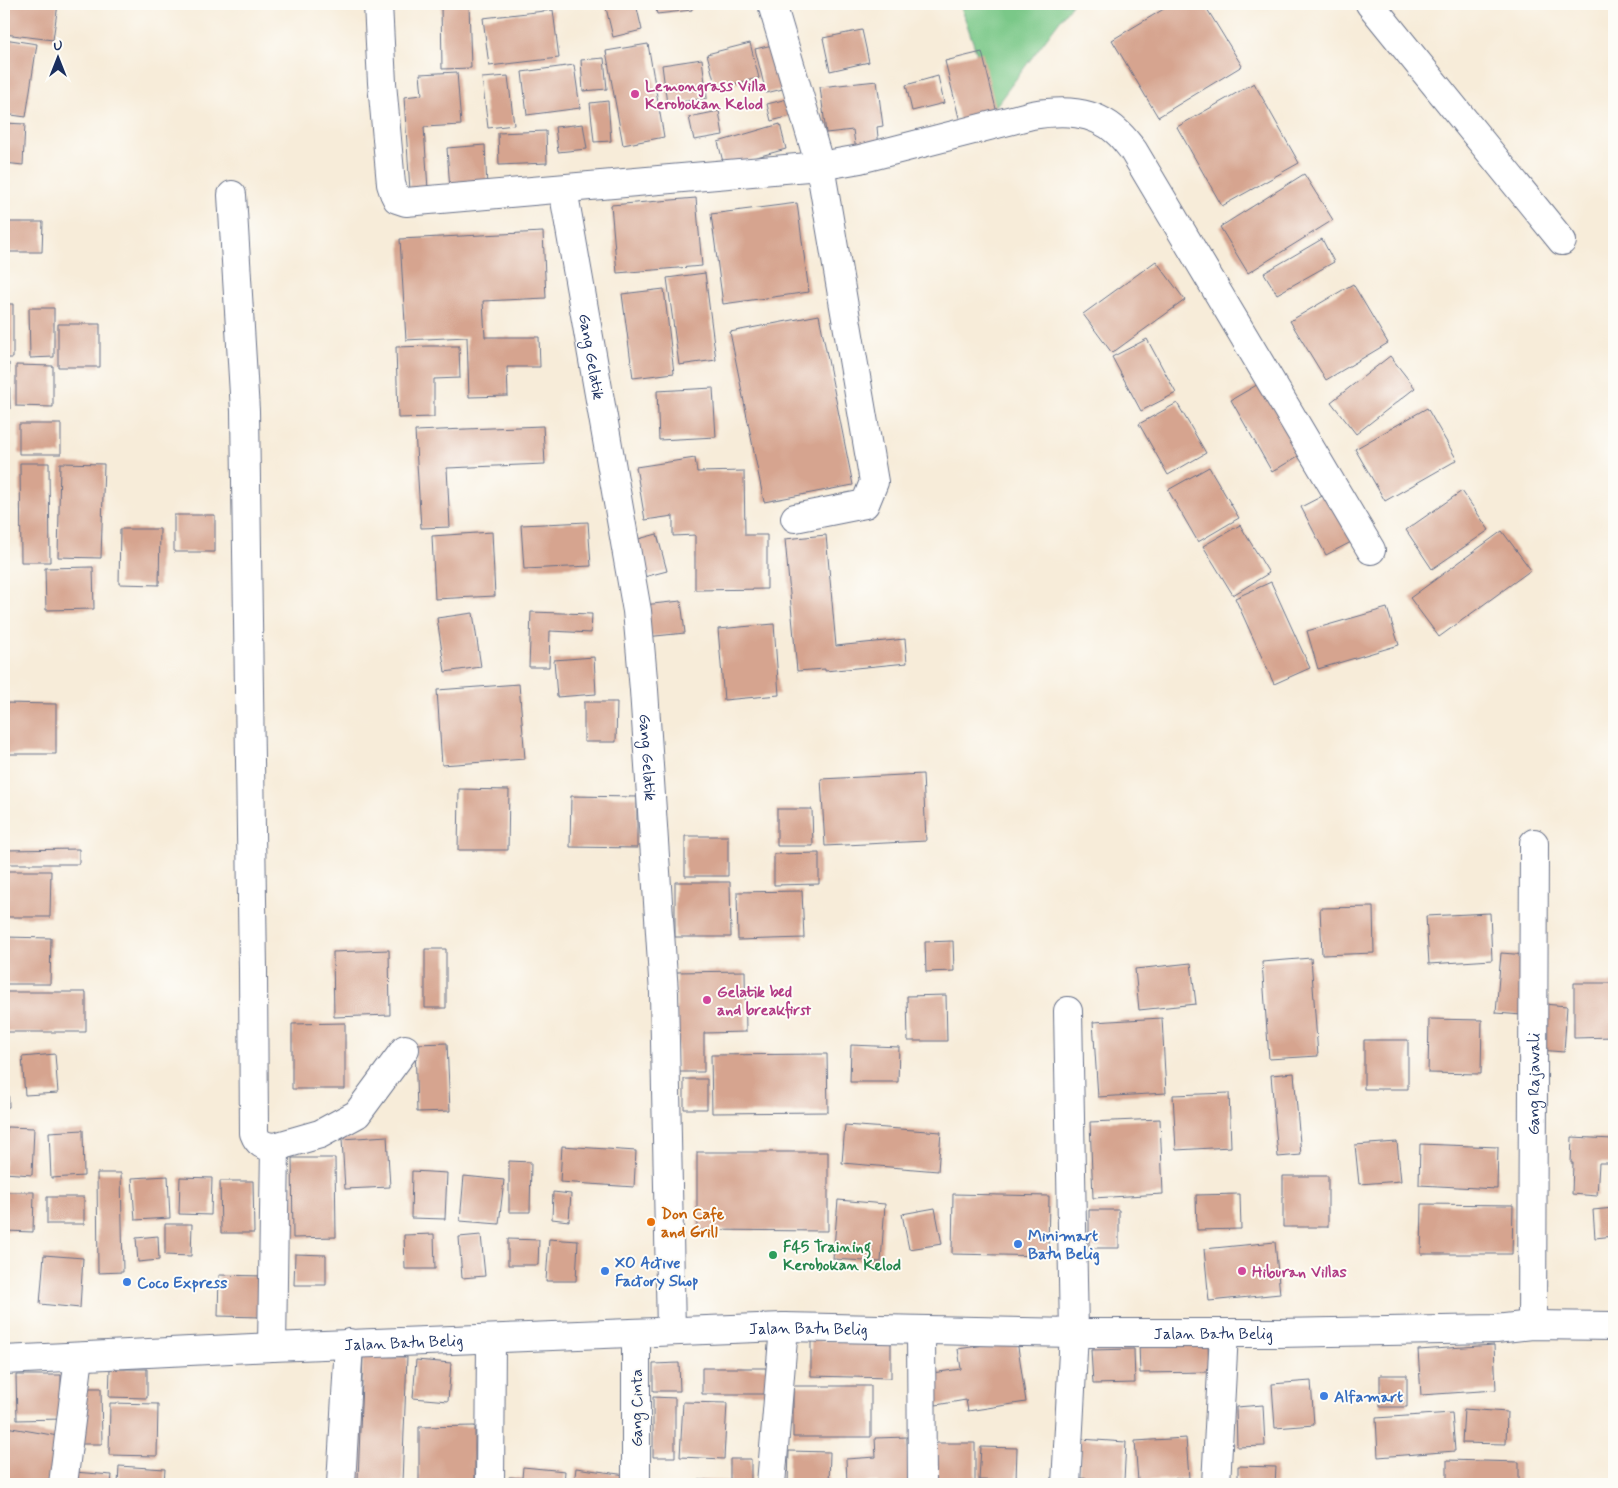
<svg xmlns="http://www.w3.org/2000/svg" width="1618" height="1488" viewBox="0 0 1618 1488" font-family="Mynerve,sans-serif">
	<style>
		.green { fill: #7ac888; stroke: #4a7c73 }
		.building { fill: #d6a48f }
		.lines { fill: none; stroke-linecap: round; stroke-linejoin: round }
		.minor-casing { stroke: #687189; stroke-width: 30 }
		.tertiary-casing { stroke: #687189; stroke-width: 30 }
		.minor { stroke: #fff; stroke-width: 28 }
		.tertiary { stroke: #fff; stroke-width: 28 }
		.hotel-dot { fill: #d1479c; stroke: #fdfcf7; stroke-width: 2 }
		.food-dot { fill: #e8710a; stroke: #fdfcf7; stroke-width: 2 }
		.shop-dot { fill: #3f7fe0; stroke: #fdfcf7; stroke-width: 2 }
		.leisure-dot { fill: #2e9e5b; stroke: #fdfcf7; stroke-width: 2 }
		.labels { text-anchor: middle; stroke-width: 4; stroke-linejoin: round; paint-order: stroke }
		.hotel-label { font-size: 16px; font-weight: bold; fill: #b23c85; stroke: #fdfcf7; text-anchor: start }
		.street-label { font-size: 16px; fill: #1b2f5e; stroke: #fdfcf7 }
		.food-label { font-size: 16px; font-weight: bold; fill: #c56008; stroke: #fdfcf7; text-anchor: start }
		.shop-label { font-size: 16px; font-weight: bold; fill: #366cbe; stroke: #fdfcf7; text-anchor: start }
		.leisure-label { font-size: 16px; font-weight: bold; fill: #27864d; stroke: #fdfcf7; text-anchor: start }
	</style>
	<rect width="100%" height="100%" fill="#fdfcf7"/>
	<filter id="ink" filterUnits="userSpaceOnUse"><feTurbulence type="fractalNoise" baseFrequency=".02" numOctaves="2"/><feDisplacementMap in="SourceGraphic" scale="10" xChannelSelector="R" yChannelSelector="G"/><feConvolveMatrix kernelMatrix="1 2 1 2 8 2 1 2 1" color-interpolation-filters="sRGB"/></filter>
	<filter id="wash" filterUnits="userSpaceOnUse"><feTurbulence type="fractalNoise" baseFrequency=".0096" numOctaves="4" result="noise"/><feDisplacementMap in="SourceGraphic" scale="20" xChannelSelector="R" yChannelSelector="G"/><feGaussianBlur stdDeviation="1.12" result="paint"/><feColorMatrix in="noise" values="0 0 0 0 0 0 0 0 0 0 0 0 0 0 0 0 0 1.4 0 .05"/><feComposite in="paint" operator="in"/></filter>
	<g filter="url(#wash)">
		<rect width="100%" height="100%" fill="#f7ecd9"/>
		<path class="green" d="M960 4H1072L995 107Z"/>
		<g id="blocks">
			<path class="building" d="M4 4H58L53 40 4 34Z
				M441 4H469L471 68 442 69Z
				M605 4H636L642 30 613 37Z
				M655 4H691L692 10 657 14Z
				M1172 4H1204L1242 66 1158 117 1112 40Z
				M553 10 559 58 489 66 483 18Z
				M862 30 869 62 830 71 823 38Z
				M4 39 37 44 26 117 4 114Z
				M750 43 759 78 716 88 707 54Z
				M781 43 791 87 766 93 755 49Z
				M648 44 664 137 623 145 606 51Z
				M982 52 998 117 961 126 945 61Z
				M604 58 607 89 583 91 581 60Z
				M702 59 707 98 667 104 662 65Z
				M574 65 580 108 527 115 522 72Z
				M457 72 461 125 424 127 428 190 410 191 404 97 422 95 420 74Z
				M508 76 514 125 488 128 482 78Z
				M938 76 944 103 912 111 906 85Z
				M877 81 883 126 877 127 879 148 856 151 853 130 826 133 820 87Z
				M1254 83 1299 163 1222 206 1177 127Z
				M787 99 791 116 771 121 767 104Z
				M608 101 611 141 594 142 590 103Z
				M719 111 723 135 694 140 689 117Z
				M4 123 25 124 23 165 4 163Z
				M583 124 587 149 558 152 555 127Z
				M780 124 786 149 724 166 718 142Z
				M546 131 547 163 499 165 498 133Z
				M485 145 487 187 450 190 447 148Z
				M1304 174 1333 220 1248 273 1220 227Z
				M696 198 702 266 617 273 611 205Z
				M797 203 809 292 723 304 711 214Z
				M4 222H43L42 252H4Z
				M543 232 546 298 483 301 485 337H539L540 367H507L508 396 469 397 467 337 406 340 400 239Z
				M1322 239 1334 262 1277 294 1264 273Z
				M1156 261 1185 300 1112 353 1083 314Z
				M705 273 716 360 679 365 667 278Z
				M1353 284 1388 343 1326 380 1290 321Z
				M664 289 674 373 633 378 622 294Z
				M4 304H13V358H4Z
				M29 308H54V357L30 358Z
				M819 315 853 485 764 502 730 332Z
				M58 324H100V367H58Z
				M1147 339 1176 393 1141 411 1112 357Z
				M429 346H459L460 378 434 379V417L398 418 396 347Z
				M1390 356 1415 388 1356 434 1331 402Z
				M9 363 10 409H4V364Z
				M16 365 53 366V407L16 406Z
				M1267 379 1308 450 1272 472 1231 400Z
				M713 388 716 437 659 440 657 391Z
				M1177 403 1206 453 1168 475 1139 424Z
				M1427 408 1457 460 1385 501 1355 449Z
				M19 424H61V454H19Z
				M543 426 545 464 447 468 450 527 421 528 415 431Z
				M695 458 697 472 744 471 745 535H767V589L695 590V535L673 536V516L645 520 636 467Z
				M20 463H49L50 562H21Z
				M60 463 104 464 101 558 58 557Z
				M1209 467 1239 518 1198 542 1168 490Z
				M1332 491 1357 539 1326 555 1301 507Z
				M1462 491 1489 530 1432 569 1406 530Z
				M174 515H215V552H174Z
				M588 522 591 566 524 569 521 525Z
				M1240 525 1269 573 1233 595 1203 546Z
				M120 529H160L159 585 119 584Z
				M1502 531 1531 570 1439 637 1410 598Z
				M492 532 495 596 435 599 432 536Z
				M657 534 667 571 640 578 631 541Z
				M826 535 836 646 905 639 907 663 825 671V669L797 671 785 539Z
				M93 567 94 609 46 610 45 568Z
				M1271 582 1310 668 1274 684 1235 598Z
				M681 601 685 633 646 637 643 605Z
				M1387 608 1399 645 1318 669 1307 631Z
				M531 612 592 614 591 633 550 631 549 667H529Z
				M473 613 481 667 445 672 437 618Z
				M774 624 779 695 724 700 718 629Z
				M594 657 596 694 557 697 554 660Z
				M519 684 525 759 442 765 437 690Z
				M584 702H617L616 742H584Z
				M4 703 56 704V754H4Z
				M923 774 926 841 825 846 821 779Z
				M459 789 509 790 508 850H458Z
				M571 796 637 797V848L570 847Z
				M777 809H812L813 846H777Z
				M685 836H728V876H685Z
				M79 849V864H4V850Z
				M819 853V884L774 885V854Z
				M4 871H51L50 917H4Z
				M675 882H730L731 937H675Z
				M802 891 804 938 738 940 737 892Z
				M1373 907 1374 953 1322 955 1320 908Z
				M1490 913 1492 960 1429 964 1426 916Z
				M4 937 51 938 50 984H4Z
				M953 941 954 971 926 972 925 942Z
				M425 949H446V1008H425Z
				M389 950 390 1015 334 1017 333 952Z
				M1501 953 1527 955 1522 1015 1496 1013Z
				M1311 958 1318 1056 1269 1059 1262 962Z
				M1191 963 1196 1004 1139 1010 1135 969Z
				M745 971 746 1032 704 1033V1072H678L676 972Z
				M1574 983H1614V1037L1574 1038Z
				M4 992H86V1032H4Z
				M946 995 947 1041H908L907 996Z
				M1543 1004 1567 1006 1564 1052 1539 1050Z
				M1162 1018 1166 1093 1098 1097 1093 1022Z
				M1429 1019 1482 1020 1481 1074 1428 1073Z
				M345 1023V1089H292V1024Z
				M1364 1040H1408V1089H1364Z
				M447 1043 450 1111 417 1112 415 1044Z
				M851 1045 899 1047 898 1082H850Z
				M4 1054H7L9 1107 4 1108Z
				M55 1054 58 1093 25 1095 22 1057Z
				M827 1054 828 1112 712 1113 711 1055Z
				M1294 1073 1301 1155 1278 1157 1271 1075Z
				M684 1079H707V1109H684Z
				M1229 1093 1231 1147 1176 1150 1173 1095Z
				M1160 1119 1163 1194 1093 1198 1090 1122Z
				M845 1125 941 1132 938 1171 842 1163Z
				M7 1127 34 1128 32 1175 4 1173Z
				M83 1130 84 1176 51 1178 49 1132Z
				M387 1136 390 1187 345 1189 342 1139Z
				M1572 1137 1613 1139 1611 1163H1599L1597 1196 1572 1194 1573 1163H1571Z
				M1397 1142 1401 1181 1359 1184 1355 1145Z
				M1420 1144 1498 1147 1497 1189 1419 1185Z
				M562 1146 636 1151 634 1187 560 1182Z
				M697 1152H828V1231L697 1230Z
				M292 1158H335L336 1237 293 1238Z
				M509 1161 531 1162 530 1212H509Z
				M412 1171 447 1173 445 1219 411 1218Z
				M97 1173H121L123 1272 98 1273Z
				M168 1176 170 1218 135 1220 132 1178Z
				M464 1176 504 1180 499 1224 460 1221Z
				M1283 1176H1328V1227H1283Z
				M180 1177 212 1178 211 1215 179 1214Z
				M220 1181H253L254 1233H221Z
				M6 1192H34L33 1232 5 1231Z
				M553 1192 571 1194 569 1221 552 1219Z
				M953 1194 1049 1196 1048 1256 952 1254Z
				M1240 1194 1241 1229 1197 1230 1196 1195Z
				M47 1197H84V1224H47Z
				M838 1200 885 1204 881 1262 833 1259Z
				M1422 1204 1513 1205 1512 1254H1421Z
				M935 1208 942 1244 909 1249 902 1214Z
				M1614 1208V1236L1595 1238 1593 1210Z
				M1089 1210H1119V1248H1089Z
				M165 1224H192L191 1256 165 1255Z
				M434 1234 435 1269H405L404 1235Z
				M481 1235 485 1276 462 1278 459 1237Z
				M158 1236 159 1260 138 1262 136 1238Z
				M508 1239 539 1240 538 1265H508Z
				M549 1239 578 1241 576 1281H546Z
				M1275 1242 1280 1294 1209 1301 1204 1249Z
				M295 1254 326 1255V1285H294Z
				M44 1255 83 1258 80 1308 40 1304Z
				M219 1275 263 1276V1317L218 1316Z
				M811 1340 891 1342V1378L811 1376Z
				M1017 1340 1026 1402 968 1411 966 1400 936 1405 932 1373 961 1369 958 1349Z
				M1208 1342 1209 1372 1140 1373 1139 1343Z
				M1494 1345 1496 1390 1421 1395 1418 1350Z
				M1134 1349 1135 1383 1093 1384 1091 1350Z
				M363 1356 407 1357 402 1482 358 1480Z
				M416 1360 451 1363 448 1401 413 1398Z
				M679 1363 680 1391H653V1364Z
				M702 1368H766V1394H702Z
				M110 1369H147V1398L109 1397Z
				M16 1375H61V1419L17 1420Z
				M1380 1375H1407V1407H1380Z
				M1311 1381 1314 1425 1275 1428 1272 1384Z
				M793 1386H871V1437H793Z
				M81 1388H101L102 1444H82Z
				M4 1389H8L5 1412H4Z
				M653 1397 675 1398V1457H653Z
				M683 1402 727 1403 724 1459 680 1457Z
				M110 1403 158 1404 157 1456 109 1455Z
				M1263 1405 1265 1446 1237 1447 1236 1407Z
				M1464 1409 1507 1412 1506 1444 1462 1443Z
				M1452 1413 1455 1451 1378 1457 1376 1418Z
				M4 1424H6V1427L58 1436 50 1484H4Z
				M475 1426V1484H419V1427Z
				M907 1437 909 1484H878V1482L847 1483 846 1459 876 1457 875 1438Z
				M1186 1438 1189 1478 1138 1481 1135 1441Z
				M1080 1439 1126 1442 1124 1481 1079 1478Z
				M930 1443H975V1484H930Z
				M981 1447 1017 1448 1016 1481 979 1480Z
				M789 1451 830 1452 829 1484H788Z
				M730 1459H751V1482H756V1484H699V1480L730 1481Z
				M1447 1460 1519 1462V1484H1447Z
				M119 1466 165 1469 164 1484H118Z
				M1238 1466 1276 1467 1275 1484H1238Z
				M523 1467 565 1471 564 1484H508L509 1477 522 1478Z
				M576 1468 626 1475 625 1484H574Z
				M74 1472 112 1475 111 1484H72Z"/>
		</g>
	</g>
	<g filter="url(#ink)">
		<use href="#blocks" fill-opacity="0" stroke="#687189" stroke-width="1"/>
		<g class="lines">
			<g class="minor-casing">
				<g id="minor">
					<path d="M378 4 382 83 391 184 394 193 397 199 406 202 820 166 860 159 1032 115C1062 110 1094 110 1117 132 1123 137 1128 144 1133 150L1371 550"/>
					<path d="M772 4 820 166 874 482 865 504 795 518"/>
					<path d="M1370 4 1562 241"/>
					<path id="s1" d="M563 189 637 611 644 690 664 993 671 1331"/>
					<path d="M232 195 245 411 253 970 254 1133C258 1144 263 1146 275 1147L272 1347"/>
					<path d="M275 1147 320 1134 357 1114 405 1049"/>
					<path id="s2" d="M1532 1325 1534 843"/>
					<path d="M921 1331 922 1484"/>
					<path d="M63 1484 79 1357"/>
					<path d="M341 1484 349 1343"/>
					<path d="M490 1484 491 1339"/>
					<path d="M636 1484V1333"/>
					<path d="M771 1484 784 1327"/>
					<path d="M1066 1484 1074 1333 1068 1011"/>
					<path d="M1216 1484 1224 1333"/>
				</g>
			</g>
			<g class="tertiary-casing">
				<g id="tertiary">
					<path id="s3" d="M4 1360 272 1347 784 1327 1074 1333H1278L1496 1329 1532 1325 1614 1326"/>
				</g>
			</g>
			<use href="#minor" class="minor"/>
			<use href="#tertiary" class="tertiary"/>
		</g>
	</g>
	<g class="hotel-dot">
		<circle cx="635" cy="94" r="5"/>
		<circle cx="707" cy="1000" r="5"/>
		<circle cx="1242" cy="1271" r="5"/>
	</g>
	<circle class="food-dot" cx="651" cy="1222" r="5"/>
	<g class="shop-dot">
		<circle cx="1018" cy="1244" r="5"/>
		<circle cx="605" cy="1271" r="5"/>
		<circle cx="127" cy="1282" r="5"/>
		<circle cx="1324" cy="1396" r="5"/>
	</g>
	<circle class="leisure-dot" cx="773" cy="1255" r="5"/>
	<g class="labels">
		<g class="hotel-label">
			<text x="645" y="91">Lemongrass Villa<tspan x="645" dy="18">Kerobokan Kelod</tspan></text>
			<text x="717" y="997">Gelatik bed<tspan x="717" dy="18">and breakfirst</tspan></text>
			<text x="1252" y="1277">Hiburan Villas</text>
		</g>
		<g class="street-label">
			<text dy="6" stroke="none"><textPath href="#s1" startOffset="170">Gang Gelatik</textPath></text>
			<text dy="6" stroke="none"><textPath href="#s1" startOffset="575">Gang Gelatik</textPath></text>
			<text dy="6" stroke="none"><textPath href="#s2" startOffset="241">Gang Rajawali</textPath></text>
			<text dy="6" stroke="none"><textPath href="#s3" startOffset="805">Jalan Batu Belig</textPath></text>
			<text dy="6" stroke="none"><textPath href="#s3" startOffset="1210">Jalan Batu Belig</textPath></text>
			<text dy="6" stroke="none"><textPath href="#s3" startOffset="400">Jalan Batu Belig</textPath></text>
			<text transform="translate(636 1408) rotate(-90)" y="6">Gang Cinta</text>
		</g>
		<g class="food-label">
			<text x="661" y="1219">Don Cafe<tspan x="661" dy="18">and Grill</tspan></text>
		</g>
		<g class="shop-label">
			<text x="1028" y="1241">Minimart<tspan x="1028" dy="18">Batu Belig</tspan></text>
			<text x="615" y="1268">XO Active<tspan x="615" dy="18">Factory Shop</tspan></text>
			<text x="137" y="1288">Coco Express</text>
			<text x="1334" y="1402">Alfamart</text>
		</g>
		<g class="leisure-label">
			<text x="783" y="1252">F45 Training<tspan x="783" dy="18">Kerobokan Kelod</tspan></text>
		</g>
	</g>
	<rect width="1618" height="1488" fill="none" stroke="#fdfcf7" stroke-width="20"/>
	<g transform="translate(58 58)" stroke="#fdfcf7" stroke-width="4" paint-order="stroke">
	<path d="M0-4L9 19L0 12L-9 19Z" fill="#1b2f5e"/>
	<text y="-8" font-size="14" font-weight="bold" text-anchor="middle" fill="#1b2f5e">U</text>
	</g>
</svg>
